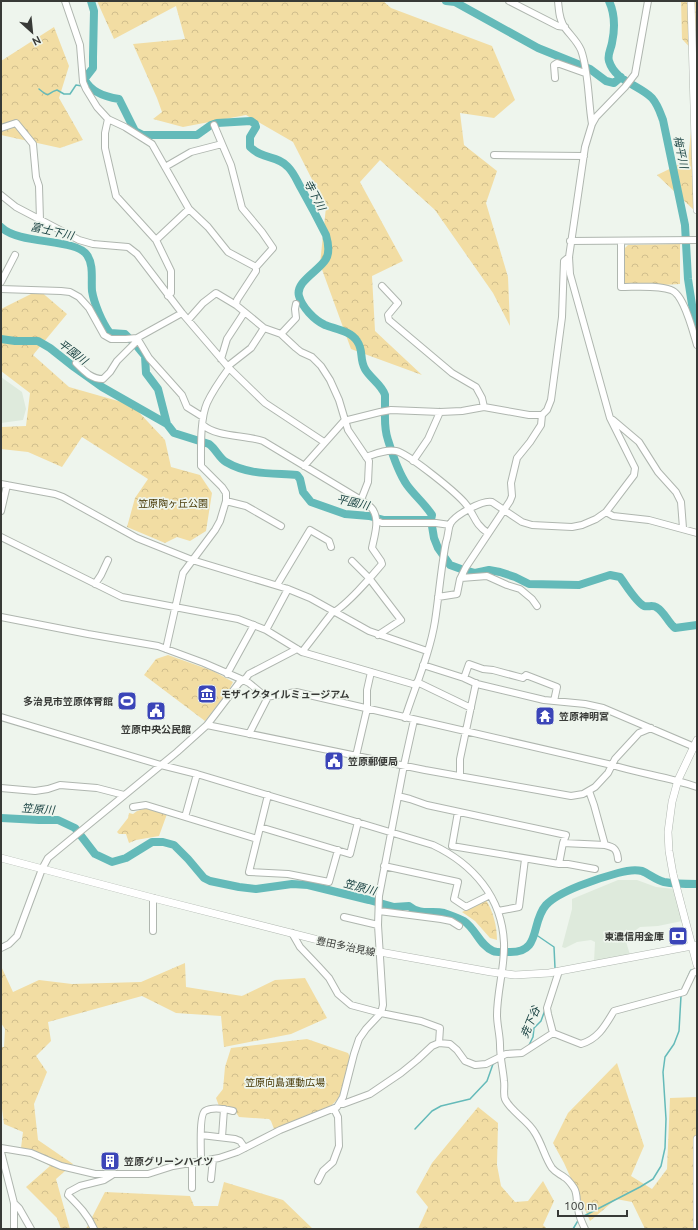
<svg xmlns="http://www.w3.org/2000/svg" width="698" height="1230" viewBox="0 0 698 1230" font-family="Ubuntu,'Noto Sans JP',sans-serif">
	<style>
		.built { fill: #deeadc }
		.forest { fill: url(#forest-crowns) }
		.lines { fill: none; stroke-linecap: round; stroke-linejoin: round }
		.stream { stroke: #64bab9; stroke-width: 1.5 }
		.river { stroke: #64bab9; stroke-width: 8 }
		.minor-casing { stroke: #afb6af; stroke-width: 8 }
		.major-casing { stroke: #afb6af; stroke-width: 8 }
		.minor { stroke: #fff; stroke-width: 6 }
		.major { stroke: #fff; stroke-width: 7 }
		.labels { text-anchor: middle; stroke-width: 3.5; stroke-linejoin: round; paint-order: stroke }
		.park-label { font-size: 10px; fill: #473804; stroke: #eef5ed }
		.poi-label { font-size: 10px; font-weight: bold; fill: #383a37; stroke: #eef5ed; text-anchor: start }
		.street-label { font-size: 10px; fill: #383a37; stroke: #eef5ed }
		.water-label { font-size: 11px; font-style: italic; fill: #194242; stroke: #eef5ed }
	</style>
	<defs>
		<pattern id="forest-crowns" width="20" height="18" patternUnits="userSpaceOnUse"><rect width="20" height="18" fill="#f2dda3"/><path d="M2 6a3 3 0 1 1 6 0M12 15a3 3 0 1 1 6 0" fill="none" stroke="#d0be8d"/></pattern>
	</defs>
	<rect width="100%" height="100%" fill="#eef5ed"/>
	<path class="built" d="M1 377 22 392 26 409 23 420 1 423Z
		M618 880H637L656 887 674 889 682 921 658 926 640 927 625 938 630 955 594 962 595 942 591 940 577 942 565 948 562 947 572 909V899Z"/>
	<path class="forest" d="M97 1H383L391 8 492 46 515 100 494 118 460 113 464 145 497 171 486 203 508 277 510 326 493 293 435 210 380 160 360 182 403 261 372 276 375 331 422 375 351 349 320 264 326 207 293 142 246 115 183 127 153 119 162 112 157 98 133 44 185 39 176 6 114 39Z
		M681 1H697V55L682 39Z
		M54 27 69 66 59 98 83 140 60 148 1 135V61Z
		M694 102 697 213 657 175 688 160Z
		M680 244V284L625 287 624 249 628 245Z
		M39 290 67 314 33 355 69 387 132 405 165 440 171 467 200 475 212 493 206 531 190 541 177 537 165 543 127 527 135 498 148 479 82 437 62 467 28 452 1 449V427L26 426 30 393 1 371V309Z
		M168 655 213 671 233 682 229 690 205 721 144 675 156 659Z
		M147 808 167 814 159 836 136 840 129 843 126 834H119L117 832 128 818 129 813 133 814 137 811Z
		M486 900C493 911 497 926 497 940L490 938 475 921 462 912Z
		M185 963 186 987 242 996 275 980 305 978 327 1018 291 1034 224 1047 221 1016 176 1013 142 996 48 1022 51 1041 36 1056 47 1072 34 1104 38 1140 73 1164 56 1179 70 1229H61L57 1218 26 1187 50 1166 21 1148 23 1132 4 1124 1 1101V1047H4L5 1029 1 1023V966L13 992 39 980 72 984 141 982Z
		M307 1039 348 1053 350 1057C346 1071 345 1093 334 1103 325 1112 287 1124 274 1129L271 1121 269 1119 239 1117 235 1111 219 1106 216 1098 223 1089 225 1067 231 1048Z
		M617 1063 644 1146 631 1176 652 1189 667 1169 670 1098 697 1097V1229H645L632 1202 616 1199 590 1221 564 1163 553 1143 568 1113Z
		M478 1107 498 1123 497 1165 501 1186 515 1202 528 1201 543 1181 554 1201 543 1225 547 1229H418L428 1207 416 1192 432 1163Z
		M224 1182 283 1200 313 1229H86L105 1192 190 1196 194 1206H218Z"/>
	<g class="lines">
		<path class="stream" d="M39 89C51 99 46 93 57 90L64 94H70L76 85 82 86
			M535 934 554 947 555 968
			M687 979 691 970
			M529 1045 533 1037 534 1028 541 1021 545 1010
			M415 1129 432 1111 441 1106 470 1099 487 1081 493 1064 495 1063
			M582 1217 640 1187 653 1179 661 1166 665 1148 666 1119 663 1072 665 1057 674 1044 679 1031 681 996
			M573 1229 579 1219"/>
		<path class="river" d="M91 1 94 11 93 57V68L86 77 85 80C91 92 106 97 119 99L135 131 143 135H197L211 125 217 123 251 121 255 124 256 127 250 137V147C263 160 277 155 288 167 294 173 297 181 301 188 310 204 318 219 326 235 328 242 330 252 326 259 319 271 295 282 299 296 302 307 314 320 325 325 335 329 351 331 357 341 364 351 359 358 365 369 370 378 382 385 385 395 385 399 385 404 385 408 385 419 384 429 388 440 392 453 400 475 407 485 415 496 425 504 432 515L431 520 434 538 438 548 450 565 461 569 475 573 489 570 500 572 515 577 529 584 579 585 610 575 620 577C626 585 636 602 644 606 648 607 653 605 656 607 665 612 668 623 675 628L697 625
			M446 1 455 2 538 48 590 69 606 81 614 83 621 77
			M609 1C615 14 615 29 612 43 611 49 607 55 609 61 615 81 639 85 652 98 658 105 660 112 663 120L685 225 688 279 693 311 697 330
			M1 227C19 245 76 238 87 255 94 265 91 279 92 291 94 303 102 323 110 333L125 334 136 345 145 356 146 373 158 389 167 424
			M1 339 15 341H38L50 348 74 367 102 387 167 424 174 433 209 444C216 449 219 458 226 462 248 475 272 473 297 475L300 479 303 492 311 502 345 514 369 516 384 520H431
			M1 818 39 820H58L75 828 95 854 112 862 126 858 152 842H163L174 845 188 859 204 878 210 881 239 887 256 889 292 884 308 885 369 900 394 907 409 906C421 916 431 910 444 913 450 915 458 918 464 921 476 929 480 946 493 951 498 953 504 952 509 952 542 953 530 923 546 905 559 891 599 878 618 873 625 871 634 869 642 871 649 874 656 880 664 882 674 884 686 884 697 884"/>
		<g class="minor-casing">
			<path id="minor" d="M65 1 80 45 83 82 86 89 97 107 108 119 125 127 152 144 189 209 208 227 228 252 256 267V271L237 300 236 305
				M509 1 558 26 565 27
				M558 1C559 10 559 20 565 28 571 36 577 41 581 50 589 72 588 101 592 124
				M555 78 554 65 557 63 585 73
				M108 119 105 133V148L116 196 156 240 171 271V293L168 296
				M214 125 222 144
				M1 128 16 123 33 144 36 177 39 186 40 220
				M494 155 584 156
				M165 167 191 152 222 144 231 165 242 208 262 232 273 248 256 267
				M1 195 16 207 79 240 93 244 128 247 137 254 182 313 229 368 265 403 324 442
				M156 240 189 209
				M570 241 697 240
				M621 241V287C636 287 658 285 671 290 684 294 693 332 697 345
				M1 282 15 255
				M382 286 398 303 388 315 389 320 452 373 476 387 482 398 484 407
				M1 289 61 291 70 292 79 297 89 308 104 335 111 339H126L137 338 182 313
				M188 320 203 303 216 293 236 305 264 328 281 334 296 348 301 352 312 357 321 366 330 380 339 400 348 430 369 461 368 482 361 500
				M281 334 296 318 295 309 296 304
				M137 338 149 358 182 395 187 407 203 417
				M221 359 227 339 244 313
				M76 363C84 371 91 379 103 379L110 372 117 361 138 340
				M228 366 251 348 264 328
				M613 420 639 442 658 472 676 492 681 502 683 528
				M203 425C216 437 245 435 263 441L361 500C365 503 371 506 373 510 380 521 374 537 372 548L381 561 382 564C372 576 345 607 332 613L302 652
				M366 457C375 454 386 449 396 451 409 454 454 491 464 502 475 514 473 523 488 533
				M413 461 428 439 440 412
				M304 466 344 421 380 412 391 410 440 412 462 411 484 407 529 415H542L547 410 551 400 562 317 564 261 569 257
				M1 484 55 494 63 497 137 538 192 560 288 589 310 598 369 631 427 651
				M226 501 246 506 281 526
				M1 511 7 485
				M606 512 613 516 649 520 697 533
				M377 521 382 523H436L450 525
				M1 537 122 597 238 619 266 630 302 652 416 685
				M352 561 369 578 401 620 378 635
				M461 578 487 576 507 585 520 589 532 599 537 606
				M95 584 101 575 108 560
				M277 585 310 530 329 541 331 547
				M438 597 457 594 460 579 466 567 510 501 512 496 511 483 517 458 530 442 541 425 542 415
				M1 617 88 634 158 646 204 663 243 680 249 683 266 697 296 692 612 765C641 774 669 777 697 787
				M266 630 288 589
				M166 649 183 573 215 530 220 521 226 501V493L222 487 201 466C201 448 200 419 207 403 213 390 221 379 229 368
				M423 665 464 678 477 684 544 700 585 704 603 708 697 748
				M227 674 254 625
				M464 678 469 664 483 669 493 670 523 678 526 675 557 687 554 701
				M417 682 471 708
				M1 717 161 765 197 774 433 845C473 864 502 897 504 943 505 967 497 991 497 1015 497 1025 500 1035 500 1045 500 1058 503 1069 504 1081 505 1087 503 1094 505 1099 511 1112 528 1120 535 1133 542 1144 545 1158 552 1168 556 1173 560 1174 564 1177 568 1179 572 1185 574 1188 578 1194 576 1203 578 1209 579 1216 582 1223 585 1229
				M405 718C415 687 430 653 435 621 439 595 441 568 446 542 448 537 448 530 450 524 455 515 482 500 492 502L522 522 532 525 572 527 582 525 596 519 606 512 634 475 635 468 610 418 570 274 569 257 585 147 592 124 596 117 625 87 635 74 648 1
				M207 725 425 770 571 796 583 794 595 787 608 773 615 759 639 733 651 728
				M249 734 268 697
				M356 756 367 709V690L371 672
				M460 776V759L476 683
				M1 788 35 791 48 789 60 785 97 788 124 795
				M268 795 249 872 288 874 329 882 338 850
				M398 796 410 799 427 805 566 835 563 843
				M133 807 146 805 257 839
				M458 812 452 846 559 864 563 843 605 845 594 805 589 791
				M185 817 197 774
				M260 827 350 854 358 822
				M605 845C614 847 617 849 618 859
				M559 864H568L595 869
				M384 866 458 882 454 899 466 907 490 895
				M379 911 441 919 451 921 459 926
				M498 911 519 907 525 859
				M344 917 378 925
				M153 931V898
				M292 933 300 947 319 967 329 978 338 994 351 1005 381 1013 421 1021 440 1028 439 1043
				M1 948 9 944 17 936 42 869 48 858 177 752 207 725 239 683 246 678 249 674 297 649
				M553 1033 581 1044C598 1039 605 1026 614 1011L684 992 693 973 697 971
				M553 1033 548 1014 547 1008 559 971
				M340 1104H343L370 1094 401 1073 417 1060 432 1046 439 1043 450 1044 457 1050 465 1061 475 1065 486 1064 506 1054 522 1053 553 1033
				M201 1135 235 1139 240 1141 245 1148
				M222 1137 224 1109
				M1 1148 31 1153 61 1166 95 1174H148L173 1166 219 1158 237 1152 280 1130 337 1107 343 1097 354 1054 359 1039 366 1029 381 1013 383 1005 378 925 379 896 404 765 414 720
				M1 1152 14 1203V1229
				M201 1160C201 1152 199 1115 205 1111 212 1107 225 1109 233 1111
				M211 1179 213 1159
				M318 1181 323 1171 333 1162 339 1146 338 1117 334 1109
				M192 1188V1162
				M14 1203 19 1208 31 1229
				M94 1229C88 1215 79 1206 68 1195L69 1192 80 1186 104 1180 112 1175"/>
		</g>
		<g class="major-casing">
			<path id="major" d="M691 1 697 210
				M697 740 678 780 672 802 668 832 669 851 673 874 697 965
				M1 858 153 898 330 943 491 972 515 975 549 973 697 945
				M697 1229V1139"/>
		</g>
		<use href="#minor" class="minor"/>
		<use href="#major" class="major"/>
	</g>
	<defs>
		<g id="museum-square" transform="scale(1)"><rect x="-9" y="-9" width="18" height="18" rx="4" fill="#3b45b8" stroke="#eef5ed"/><path d="M0-6L6-3V-2H-6V-3ZM-5-1h2V3h-2ZM-1-1h2V3h-2ZM3-1h2V3H3ZM-6 4H6V6H-6Z" fill="#fff"/></g>
		<g id="stadium-square" transform="scale(1)"><rect x="-9" y="-9" width="18" height="18" rx="4" fill="#3b45b8" stroke="#eef5ed"/><path d="M0-5a6.5 5 0 1 0 0 10a6.5 5 0 1 0 0-10ZM-3.5-1.8h7v3.6h-7Z" fill="#fff"/></g>
		<g id="civic-square" transform="scale(1)"><rect x="-9" y="-9" width="18" height="18" rx="4" fill="#3b45b8" stroke="#eef5ed"/><path d="M-.6-6.5H3V-4.5H.6V-3L4-1V1h2V6H-6V1h2V-1L-.6-3ZM-1.2 2.5V6h2.4V2.5Z" fill="#fff"/></g>
		<g id="temple-square" transform="scale(1)"><rect x="-9" y="-9" width="18" height="18" rx="4" fill="#3b45b8" stroke="#eef5ed"/><path d="M0-6L5-2H3V0L6.5 2.5H4V6H1.5V3h-3V6H-4V2.5H-6.5L-3 0V-2H-5Z" fill="#fff"/></g>
		<g id="bank-square" transform="scale(1)"><rect x="-9" y="-9" width="18" height="18" rx="4" fill="#3b45b8" stroke="#eef5ed"/><path d="M-6-4H6V4H-6ZM0-2.3a2.3 2.3 0 1 0 0 4.6a2.3 2.3 0 1 0 0-4.6Z" fill="#fff"/></g>
		<g id="building-square" transform="scale(1)"><rect x="-9" y="-9" width="18" height="18" rx="4" fill="#3b45b8" stroke="#eef5ed"/><path d="M-4-6H4V6H1V3H-1V6H-4ZM-2.5-4.3h1.7v1.8h-1.7ZM.8-4.3h1.7v1.8H.8ZM-2.5-1h1.7V.8h-1.7ZM.8-1h1.7V.8H.8Z" fill="#fff"/></g>
	</defs>
	<g fill-rule="evenodd">
		<use href="#museum-square" x="207" y="694"/>
		<use href="#stadium-square" x="127" y="701"/>
		<use href="#civic-square" x="156" y="711"/>
		<use href="#temple-square" x="545" y="716"/>
		<use href="#civic-square" x="334" y="761"/>
		<use href="#bank-square" x="678" y="936"/>
		<use href="#building-square" x="110" y="1161"/>
	</g>
	<g class="labels">
		<g class="park-label">
			<text x="173" y="507">笠原陶ヶ丘公園</text>
			<text x="285" y="1086">笠原向島運動広場</text>
		</g>
		<g class="poi-label">
			<text x="221" y="698">モザイクタイルミュージアム</text>
			<text x="113" y="705" text-anchor="end">多治見市笠原体育館</text>
			<text x="559" y="720">笠原神明宮</text>
			<text x="156" y="733" text-anchor="middle">笠原中央公民館</text>
			<text x="348" y="765">笠原郵便局</text>
			<text x="664" y="940" text-anchor="end">東濃信用金庫</text>
			<text x="124" y="1165">笠原グリーンハイツ</text>
		</g>
		<g class="street-label">
			<text transform="translate(346 946) rotate(12)" y="4">豊田多治見線</text>
		</g>
		<g class="water-label">
			<text transform="translate(681 152) rotate(78)" y="4">梅平川</text>
			<text transform="translate(315 195) rotate(62)" y="4">寺下川</text>
			<text transform="translate(52 231) rotate(13)" y="4">富士下川</text>
			<text transform="translate(73 352) rotate(37)" y="4">平園川</text>
			<text transform="translate(353 502) rotate(13)" y="4">平園川</text>
			<text transform="translate(38 809) rotate(4)" y="4">笠原川</text>
			<text transform="translate(360 887) rotate(15)" y="4">笠原川</text>
			<text transform="translate(530 1022) rotate(-67)" y="4">尭下谷</text>
		</g>
	</g>
	<rect width="698" height="1230" fill="none" stroke="#383a37" stroke-width="4"/>
	<g transform="translate(32 32) rotate(153)" stroke="#eef5ed" stroke-width="3" paint-order="stroke">
	<path d="M0-3L7 15L0 10L-7 15Z" fill="#383a37"/>
	<text y="-6" font-size="11" font-weight="bold" text-anchor="middle" fill="#383a37">N</text>
	</g>
	<path d="M558 1210v6h69v-6" fill="none" stroke="#383a37" stroke-width="2"/>
	<text x="564" y="1210" font-size="12" fill="#383a37" stroke="#eef5ed" stroke-width="3" paint-order="stroke">100 m</text>
</svg>
